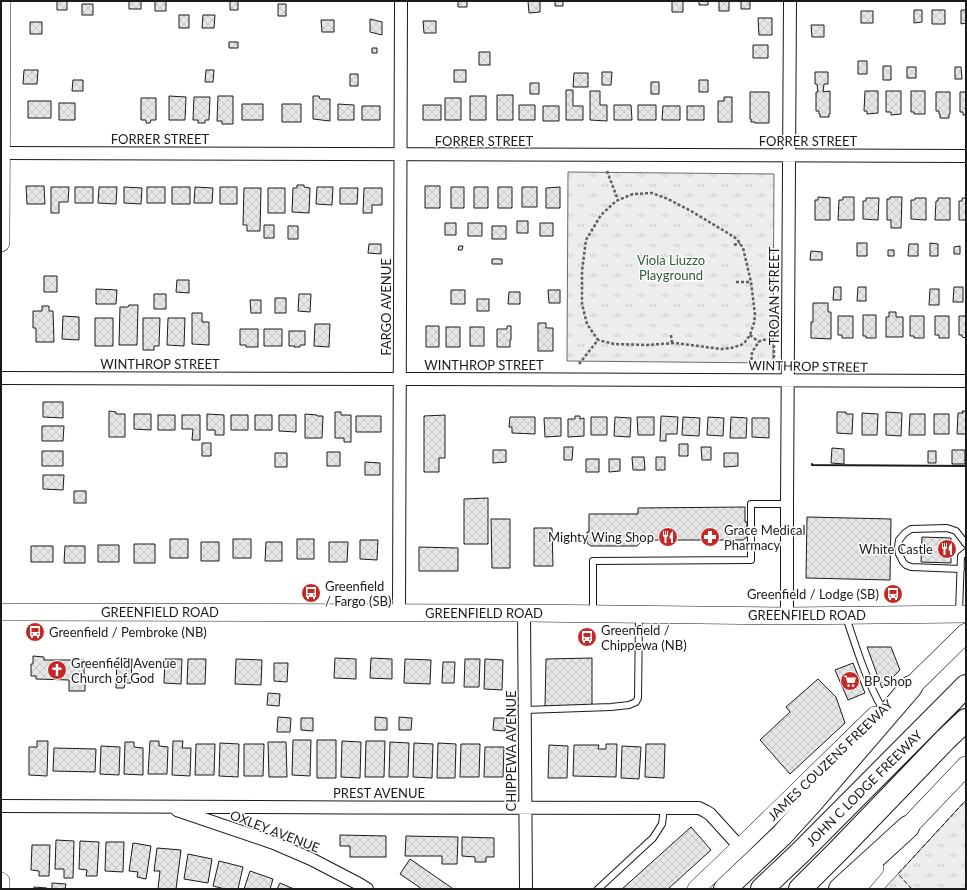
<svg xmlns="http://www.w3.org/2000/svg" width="967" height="890" viewBox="0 0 967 890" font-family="Lato,sans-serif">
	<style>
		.park { fill: url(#park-tufts); stroke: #6a6a6a }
		.building { fill: url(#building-cross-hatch); stroke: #1a1a1a }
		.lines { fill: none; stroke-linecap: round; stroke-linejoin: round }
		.lane-casing { stroke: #1a1a1a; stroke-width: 8 }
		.street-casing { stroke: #1a1a1a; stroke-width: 14 }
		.secondary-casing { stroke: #1a1a1a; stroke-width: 18 }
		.primary-casing { stroke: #1a1a1a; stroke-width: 20 }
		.highway-casing { stroke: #1a1a1a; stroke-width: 24 }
		.path { stroke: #5f5f5f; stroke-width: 2.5; stroke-dasharray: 3 2; stroke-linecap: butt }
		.lane { stroke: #fff; stroke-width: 6 }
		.street { stroke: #fff; stroke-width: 12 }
		.secondary { stroke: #fff; stroke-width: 17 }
		.primary { stroke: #fff; stroke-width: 19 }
		.highway { stroke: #fff; stroke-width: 22 }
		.fence { stroke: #1a1a1a; stroke-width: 1; stroke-dasharray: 5 2; stroke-linecap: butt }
		.wall { stroke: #1a1a1a; stroke-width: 2 }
		.labels { text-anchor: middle; stroke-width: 3; stroke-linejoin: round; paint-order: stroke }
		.street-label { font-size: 13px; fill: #1a1a1a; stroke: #fff }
		.park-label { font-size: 13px; fill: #2b5a34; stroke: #fff }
		.poi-label { font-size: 13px; fill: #1a1a1a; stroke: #fff; text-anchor: start }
	</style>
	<defs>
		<pattern id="park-tufts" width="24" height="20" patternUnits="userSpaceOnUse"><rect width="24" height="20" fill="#ededed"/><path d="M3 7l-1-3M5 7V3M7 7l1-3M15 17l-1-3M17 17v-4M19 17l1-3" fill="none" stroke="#cbcbcb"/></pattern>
		<pattern id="building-cross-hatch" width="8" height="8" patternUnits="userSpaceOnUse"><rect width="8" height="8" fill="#e6e6e6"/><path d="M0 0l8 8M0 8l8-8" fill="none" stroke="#c5c5c5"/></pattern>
	</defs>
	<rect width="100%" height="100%" fill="#fff"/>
	<path class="park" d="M568 172 774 174 773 363 567 361Z
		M966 800V889H884Z"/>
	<path class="building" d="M57 1H67V10H57Z
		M129 1H141V9H129Z
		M155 1H166V11H155Z
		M230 1H238V10H230Z
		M458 1H467V7H458Z
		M528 1H540V12L529 13Z
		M555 1H563V6H555Z
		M672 1H683V12H672Z
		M699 1H708V5H699Z
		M719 1H729V11H719Z
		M741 1H750V9H741Z
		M82 4H93V15H82Z
		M278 4H286V16H278Z
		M914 10H922V22L914 23Z
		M932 10H945V24H932Z
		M961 10H966V23L961 24Z
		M861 11H873V23H861Z
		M179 15H189V28H179Z
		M203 15H215L214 28H202Z
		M758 18H772V35H759Z
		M370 19 382 22V35L370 32Z
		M321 20H334V32H322Z
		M423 21H436V33H424Z
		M30 22H42V34H30Z
		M811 25H824V37H812Z
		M229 42H238V48H229Z
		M753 45H768V58H753Z
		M372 48H377V53H372Z
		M479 52H490V65H479Z
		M858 61H867V74H858Z
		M883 66H891V80H883Z
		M907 67H916V78H907Z
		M955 67H961L962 79H955Z
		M24 70H38L37 84H23Z
		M206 70H214L213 82H205Z
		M454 70H466V82H454Z
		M602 72H612L611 85H602Z
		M815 72H828V84H824L823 92 830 91V114H829V117H820V114H819V111H816V92H818L817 84H815Z
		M574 73H588V87H573Z
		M350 74H358V86H350Z
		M73 80H83V91H72Z
		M699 80H708V92H699Z
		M651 82H659V94H651Z
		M530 83H539V94H530Z
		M566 90H573V106H583V120H566Z
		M590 91H600V105H607V121L590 120Z
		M865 91H878V113L867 114V111H864Z
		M886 91H901V114L891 115V112H886Z
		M911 91H925V114H914V112H911Z
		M750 92H769V123H755V122H751V119H750Z
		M936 92H950V114H949V118H940V114H939V111H936Z
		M960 92H966V115H963V112H960Z
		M497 95H513V120H497Z
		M169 96 186 97 185 120H169Z
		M218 96H233V124H222V121H217Z
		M313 96H319L320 99H330V121L313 119Z
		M470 96H486V120H470Z
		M194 97H210L209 120H205V123H198V120H193Z
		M724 97H732V122H718V101H724Z
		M141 98H156V120H151L150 123H146V120H141Z
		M445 98H461V120H445Z
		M28 101H51V118H28Z
		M59 103H75V120H59Z
		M242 104H263V120H242Z
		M282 104H301V122H282Z
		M338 104 354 105V120H338Z
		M423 105H441V120H423Z
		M519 105H535V120H519Z
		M614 105H631L632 120H614Z
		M638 105H656V120H638Z
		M362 106H380V120H362Z
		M543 106H559V121H543Z
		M663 106H680V120H662Z
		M687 106H704V120H687Z
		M297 185H304V187L310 188 309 213 292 212 293 188H297Z
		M26 186H44L45 204H27Z
		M425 186H440V208H425Z
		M51 187H69L68 202H59V213H51Z
		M75 187H93V203H75Z
		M99 187H117L116 204 98 203Z
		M124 187 142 188 141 204 124 203Z
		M147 187H165V203H147Z
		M172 187H190V204H172Z
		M195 187 213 188 212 203H194Z
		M220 187H237V204H220Z
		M317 187H333L332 205 316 204Z
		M451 187H464V208H451Z
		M474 187H488V208H474Z
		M498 187H512V208H498Z
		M522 187H537V207H522Z
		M560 187V208H546V188Z
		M244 188H261L260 231H247V225H243Z
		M268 188H285V213H268Z
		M340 188H358L357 204H340Z
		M364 188H382V205H372V213H363Z
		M818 197 830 198V220H815V200H818Z
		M843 197H854V220H838L839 200H843Z
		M890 197H902L901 228H891V220H887V199H890Z
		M866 198H879L878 220 863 219V201H866Z
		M915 198H926V220L911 219V200H915Z
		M938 198H950V220H935L936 201H938Z
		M962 198H966V220H959V201H962Z
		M517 221H528V233H517Z
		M445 223H456V235H445Z
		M468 223H482V236H468Z
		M540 223H553V236H540Z
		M264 225H274V238H264Z
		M288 226H298V239H288Z
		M492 226H506V239H492Z
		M857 243H867V256H857Z
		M930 243 938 244V256H930Z
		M369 244H381V254L368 253Z
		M909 244H918V256H908Z
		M459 246H463L462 250H458Z
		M960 246V254H954V247Z
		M888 250H894V256H888Z
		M811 251 822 252V260H810Z
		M492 259H502V264H492Z
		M44 276H57V292H44Z
		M177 280H189V293L176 292Z
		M834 287H841V300H833Z
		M858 287H866V301H857Z
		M954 287H963V302H953Z
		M96 289 117 290 116 304H96Z
		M930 289H939V305H929Z
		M451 290H465V304H451Z
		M548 290H560V303H549Z
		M509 292H520V304H508Z
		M154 294H166V309H154Z
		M299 294H311L310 312 298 311Z
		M275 298H286V313H275Z
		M477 299H489V311H477Z
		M250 300H261V313H251Z
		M813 303H828V312H831V339L811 338V322H813Z
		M129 305H138L137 345H119L120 307H128Z
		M42 306H49V311H53L54 342H36V328H33V311H42Z
		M889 312H896V317H903V337H886V317H889Z
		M192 313H202V322H209V345L192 344Z
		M863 315H876V338H866V336H863Z
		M63 316 79 317V340L62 339Z
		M838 316H853V338H842V335H838Z
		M910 316H924V338H914V336H910Z
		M935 316H949V338H939V335H935Z
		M959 316H966V338L962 337V335H959Z
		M95 318H113V346H95Z
		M143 318H160L159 346H154V350H143Z
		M168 318H185L184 346 167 345Z
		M538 323H546V328H553V351H538Z
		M315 324H330L329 347 314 346Z
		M426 326H439V347H426Z
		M507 326H511V340H510V347H497V329H507Z
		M446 327H460V347H446Z
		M470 327H484V346H470Z
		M240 329H258V347H246V345H240Z
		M264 329H282V346H264Z
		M289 331H305V345H300V347H294L295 346H289Z
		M43 402H63V418L43 417Z
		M109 411 116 412V414H125V437H109Z
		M962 411H966V434H957L958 413H963Z
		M335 412H341V415H351V442H344V438H335Z
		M837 412H846V414H853L852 434 837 433Z
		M886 412 902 413 901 436 886 435Z
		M862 413 878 414 877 435H862Z
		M134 414H151V430L134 429Z
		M207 414 224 415V435H215V430H207Z
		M305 414 317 415V416H323L322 438H305Z
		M910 414H925V435H909Z
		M934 414H949V434H934Z
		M158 415H175V430H158Z
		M182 415H200V440H192L193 429H182Z
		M231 415H248V430H231Z
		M255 415H272V430H255Z
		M279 415H296V432L279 431Z
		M445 415V458H439V472H424V416Z
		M356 416H381V432H356Z
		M575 416H580V419L584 418V436L568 437V419H575Z
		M661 416 678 417 677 434H666V441H660Z
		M510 417H535V434L512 433V427H509Z
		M591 417H607V435H591Z
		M615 417 631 418 630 437 614 436Z
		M637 417H654V435H638Z
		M683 417 700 418 699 436 682 435Z
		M708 417 724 418 723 436 707 435Z
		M731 417 747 418 746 438H730Z
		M544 418H561V436L545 437Z
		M752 418H769V438L752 437Z
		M42 426H64L63 441H42Z
		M202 443H211V456H202Z
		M679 444H688V456H679Z
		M564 447H573L572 460H564Z
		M701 447H711V460H702Z
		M832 448 844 449V464L831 463Z
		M493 450H506V462L493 463Z
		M952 450H965V464H952Z
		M42 451H63V466H42Z
		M928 451H936V463H928Z
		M327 452H340V466H327Z
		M275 453H287V467H275Z
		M724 453H738V466L724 467Z
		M632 457H644L645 470H633Z
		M656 457H665V470H656Z
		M586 459H599V472H586Z
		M609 459H620V471L609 472Z
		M365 462 380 463V475H365Z
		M43 475H64L63 490 43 489Z
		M74 491H86V503H74Z
		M488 498V544H464V499Z
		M745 507V522H747V537L743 540H641L640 543 637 546H591L588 544 587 542V532H589V514H638V508Z
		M807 517 891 519 890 580 806 578Z
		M491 519H510V568H492Z
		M534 528H552L553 566H534Z
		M922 537 951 538V563L921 562Z
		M170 539H188V558H170Z
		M233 539H251V558H233Z
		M297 539H314V559H297Z
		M360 540H378L377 560 360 559Z
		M201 542H219V561H201Z
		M266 542H282V561H265Z
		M329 542H348L347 562H329Z
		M134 544H155V563H134Z
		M98 545H119V562H98Z
		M31 546H53V562H31Z
		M65 546H85V563H64Z
		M419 547 458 548V571H419Z
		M867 647H891L900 670 882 688Z
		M33 656 44 657V660H84V679H85V691H69V680L36 679V676H31V664H33Z
		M117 658 132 659 131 683H125L124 688H116Z
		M335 658 356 659V679L334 678Z
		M371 658 392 659V679L370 678Z
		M592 658V705L545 706 546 659Z
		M165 659H182L181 684 164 683Z
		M188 659H206L205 684H187Z
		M236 659 262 660 261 685 235 684Z
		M405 659 431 660 430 684 404 683Z
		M465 659H480L479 687H464Z
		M485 659 503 660 502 690 484 689Z
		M443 662H455L454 683H442Z
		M274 663H288L287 682 274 681Z
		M853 663 865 693 848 700 835 670Z
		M818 679 836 697 845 723 790 774 760 740 790 712 786 707Z
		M268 693 280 694 279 706 267 705Z
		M278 717 291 718 290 732H277Z
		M375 717 387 718V730H375Z
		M399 717 412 718 411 730H399Z
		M301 718H313V731L301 730Z
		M494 718H506L505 731 493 730Z
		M293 740H311L310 776 292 775Z
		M317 740H336V778H317Z
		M37 741H48L47 776 29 775V747H37Z
		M150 741H159V746L168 747 167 774H148Z
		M173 741H183L182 748H191L190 776 172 775Z
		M342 741 361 742 360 778 341 777Z
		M366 741H385L384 777H365Z
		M125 742H134V747L143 748V775L124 774Z
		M268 742H286L287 777H269Z
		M390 742 409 743 408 777H389Z
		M220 743 239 744 238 777 219 776Z
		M414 743 433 744 432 778 413 777Z
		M438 743 456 744 455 778H437Z
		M196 744H215L214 775H195Z
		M244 744H264L263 776H244Z
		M461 744H480L479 777H460Z
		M606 744H617L616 777 573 776 574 745H599L598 749H606Z
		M646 744H665L664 778 645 777Z
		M549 745 568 746 567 778H548Z
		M101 746 120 747 119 775 100 774Z
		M622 746 641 747 639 779 621 778Z
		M485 747H504L503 777H484Z
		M54 748 96 749 95 772 53 771Z
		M691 827 711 850 668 889H622Z
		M340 835 386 836V857H350V846H340Z
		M406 836 458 837 457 864H442V856H405Z
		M462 837 494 838V857H486V862H475V857L462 856Z
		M56 840 74 841 73 878H64V869H55Z
		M80 841 99 842 97 876H86L87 870 79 869Z
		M106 842H124L123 872 105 871Z
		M133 843 151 846 146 879 137 877 138 872 129 871Z
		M32 845H50L49 876H39V871L31 870Z
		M157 848 181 850 176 889H158L160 871H154Z
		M188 854 212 859 208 883 184 879Z
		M410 859 452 888 451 889H422L400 874Z
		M219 861 243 867 238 889H225L213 886Z
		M250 871 273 879 270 889H244Z
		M52 883 66 884 65 889H52Z
		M280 883 294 889H277Z
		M34 887 47 888V889H34Z"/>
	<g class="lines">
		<g class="lane-casing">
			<path id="lane" d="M961 569 911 567 906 565 903 562 899 554 898 547 899 540 905 533 911 529 947 528 956 531 966 544
				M593 612V561L751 560V504H787
				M959 612 961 556 966 552
				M846 617C856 647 866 680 882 708
				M525 710 611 707 629 705 636 702 638 698 639 616
				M598 889 653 838 662 824 664 808"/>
		</g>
		<g class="street-casing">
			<path id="street" d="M1 153 966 156
				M1 378 399 379H416L966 381
				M399 612 401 1
				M524 613 526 889
				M787 616V504L790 1
				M1 806C234 808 466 807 699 808L705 811 710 814 740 847
				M177 810 274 843 311 859 359 884 367 889"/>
		</g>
		<g class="secondary-casing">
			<path id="secondary" d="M1 243 2 1
				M1 612 524 613 787 616 966 614
				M1 881V889
				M696 889 740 847 875 715
				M857 889 875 868"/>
		</g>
		<g class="primary-casing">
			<path id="primary" d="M911 687 966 633
				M908 827 966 766"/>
		</g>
		<g class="highway-casing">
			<path id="highway" d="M725 889 782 835 812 802 911 687
				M762 889 800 853 966 686
				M800 889 839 850 946 739 966 720
				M840 889 908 827"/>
		</g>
		<path class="path" d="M607 171 618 200
			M734 245 740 243
			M736 282H751
			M671 335 672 343
			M750 335 759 342
			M774 335V359L775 362
			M579 364 598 340 587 324 582 304V271L586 240 601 215 616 201 633 194 652 193 668 199 691 211 726 232 737 239 743 248 751 282 755 315 754 323 750 335 745 342 741 345 731 348 721 349 675 343 647 345 614 344 598 340
			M751 365 752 352 758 343 761 340 774 339"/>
		<use href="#lane" class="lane"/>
		<use href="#street" class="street"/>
		<use href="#secondary" class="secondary"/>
		<use href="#primary" class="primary"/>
		<use href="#highway" class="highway"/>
		<path class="fence" d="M912 889 898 874 966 800"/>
		<path class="wall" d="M812 464V465L966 466"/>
	</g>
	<defs>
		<g id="restaurant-disc" transform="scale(1)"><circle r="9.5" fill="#c62828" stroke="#fff"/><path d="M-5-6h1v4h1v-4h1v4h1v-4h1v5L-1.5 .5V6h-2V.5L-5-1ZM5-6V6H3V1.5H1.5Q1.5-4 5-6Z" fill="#fff"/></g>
		<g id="pharmacy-disc" transform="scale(1)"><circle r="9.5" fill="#c62828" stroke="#fff"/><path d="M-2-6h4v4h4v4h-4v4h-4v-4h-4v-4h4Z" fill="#fff"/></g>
		<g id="bus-disc" transform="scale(1)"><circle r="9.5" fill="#c62828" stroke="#fff"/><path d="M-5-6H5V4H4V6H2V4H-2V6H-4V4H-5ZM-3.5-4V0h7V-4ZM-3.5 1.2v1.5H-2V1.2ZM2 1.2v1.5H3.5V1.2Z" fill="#fff"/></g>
		<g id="church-disc" transform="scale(1)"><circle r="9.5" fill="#c62828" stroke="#fff"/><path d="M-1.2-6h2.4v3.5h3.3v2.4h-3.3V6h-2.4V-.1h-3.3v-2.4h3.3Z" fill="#fff"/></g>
		<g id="supermarket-disc" transform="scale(1)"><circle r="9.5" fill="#c62828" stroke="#fff"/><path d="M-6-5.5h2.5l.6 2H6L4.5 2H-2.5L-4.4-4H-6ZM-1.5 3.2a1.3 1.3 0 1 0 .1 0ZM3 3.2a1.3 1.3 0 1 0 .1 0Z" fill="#fff"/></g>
	</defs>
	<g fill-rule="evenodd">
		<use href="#restaurant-disc" x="668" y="537"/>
		<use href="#pharmacy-disc" x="710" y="537"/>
		<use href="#restaurant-disc" x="947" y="549"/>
		<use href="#bus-disc" x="311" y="593"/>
		<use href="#bus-disc" x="893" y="594"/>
		<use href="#bus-disc" x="35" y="632"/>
		<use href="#bus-disc" x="587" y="637"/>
		<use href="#church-disc" x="57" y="670"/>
		<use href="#supermarket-disc" x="850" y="681"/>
	</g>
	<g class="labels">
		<g class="street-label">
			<text x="160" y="144">FORRER STREET</text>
			<text x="484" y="146">FORRER STREET</text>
			<text x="808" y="146">FORRER STREET</text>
			<text transform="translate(774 296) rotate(-90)" y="5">TROJAN STREET</text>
			<text transform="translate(386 307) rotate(-90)" y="5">FARGO AVENUE</text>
			<text x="160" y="369">WINTHROP STREET</text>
			<text x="484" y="370">WINTHROP STREET</text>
			<text transform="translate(808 366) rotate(1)" y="5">WINTHROP STREET</text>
			<text x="160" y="617">GREENFIELD ROAD</text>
			<text x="484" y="618">GREENFIELD ROAD</text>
			<text x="807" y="620">GREENFIELD ROAD</text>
			<text transform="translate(511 751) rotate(-90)" y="5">CHIPPEWA AVENUE</text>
			<text transform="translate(830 760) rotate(-44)" y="5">JAMES COUZENS FREEWAY</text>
			<text transform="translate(864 788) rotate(-45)" y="5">JOHN C LODGE FREEWAY</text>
			<text x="379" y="798">PREST AVENUE</text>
			<text transform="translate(275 831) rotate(21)" y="5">OXLEY AVENUE</text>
		</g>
		<g class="park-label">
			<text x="671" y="265">Viola Liuzzo<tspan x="671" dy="15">Playground</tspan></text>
		</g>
		<g class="poi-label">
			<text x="724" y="535">Grace Medical<tspan x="724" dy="15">Pharmacy</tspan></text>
			<text x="654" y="542" text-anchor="end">Mighty Wing Shop</text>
			<text x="933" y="554" text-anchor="end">White Castle</text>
			<text x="325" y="591">Greenfield<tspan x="325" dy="15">/ Fargo (SB)</tspan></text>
			<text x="879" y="599" text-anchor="end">Greenfield / Lodge (SB)</text>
			<text x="601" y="635">Greenfield /<tspan x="601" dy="15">Chippewa (NB)</tspan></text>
			<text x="49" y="637">Greenfield / Pembroke (NB)</text>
			<text x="71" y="668">Greenfield Avenue<tspan x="71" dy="15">Church of God</tspan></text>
			<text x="864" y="686">BP Shop</text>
		</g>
	</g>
	<rect width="967" height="890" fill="none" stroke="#1a1a1a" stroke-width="4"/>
</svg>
